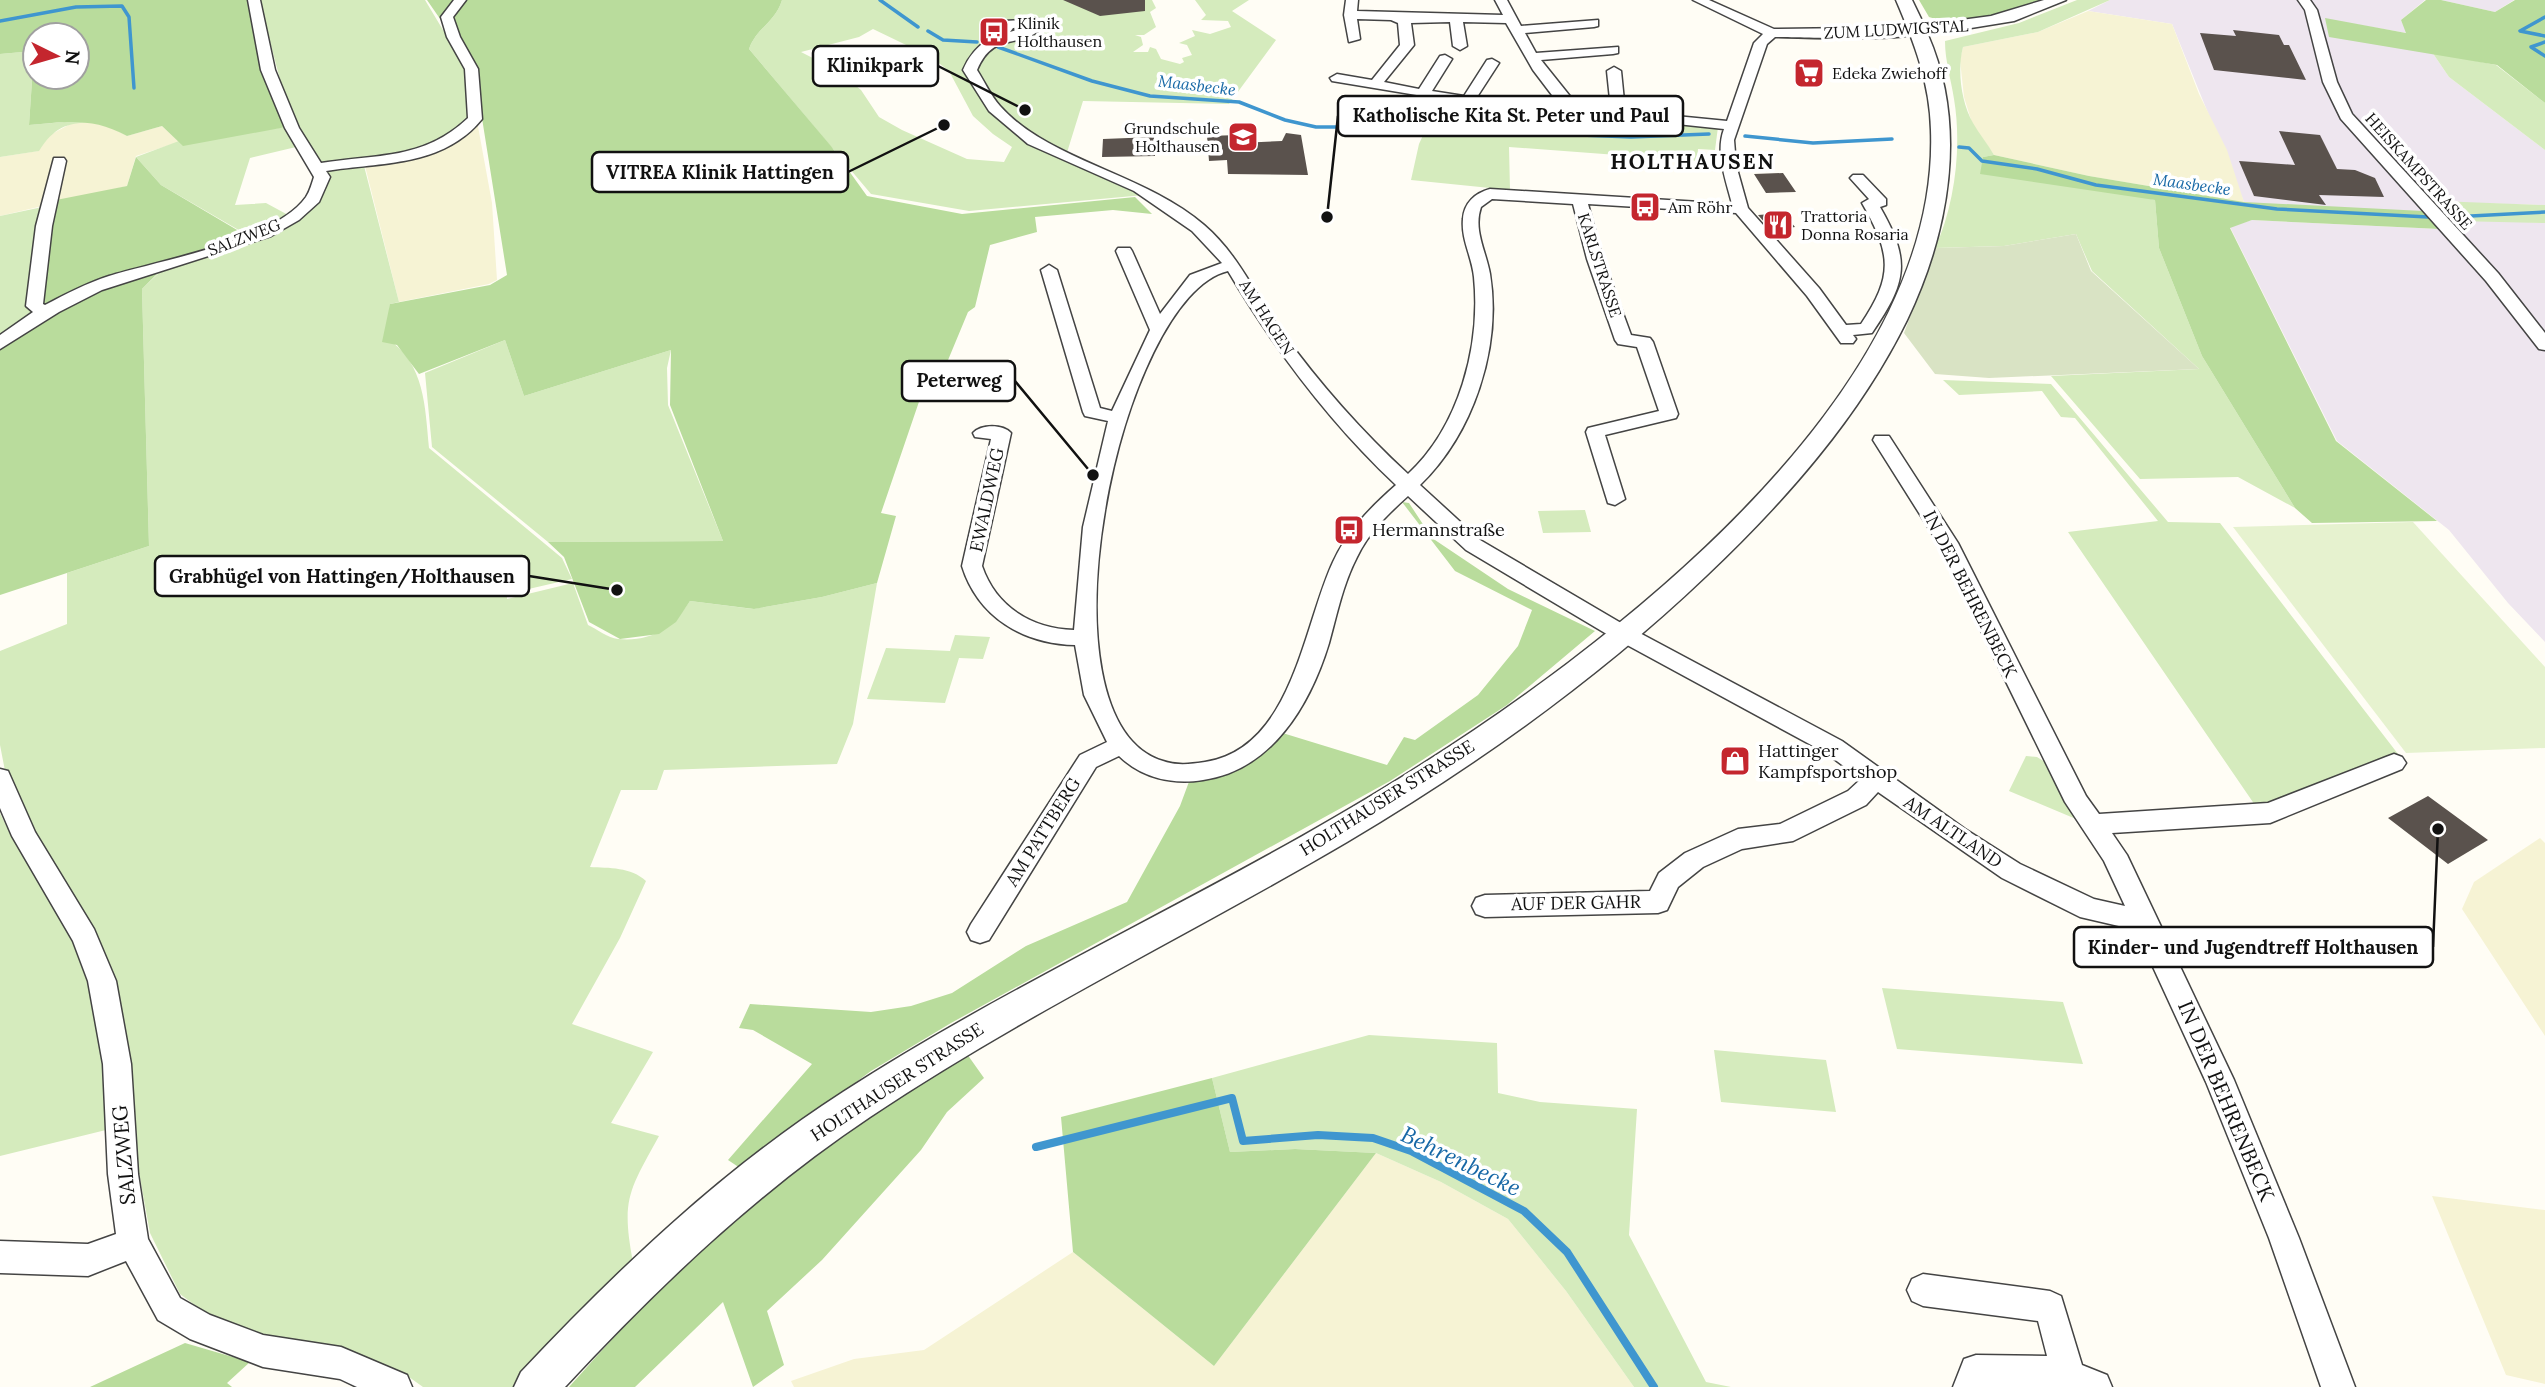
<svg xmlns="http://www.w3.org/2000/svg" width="2545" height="1387" viewBox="0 0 2545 1387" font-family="Lora,serif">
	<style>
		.industrial { fill: #eee6ef }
		.farmland { fill: #f6f3d4 }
		.green { fill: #d5ebbd; fill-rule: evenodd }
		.forest { fill: #b9dc9c; fill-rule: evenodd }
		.cemetery { fill: #d9e3c4 }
		.pitch { fill: #e6f2cf }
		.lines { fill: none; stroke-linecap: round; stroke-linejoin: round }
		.stream-far1 { stroke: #3f96cf; stroke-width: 3.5 }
		.stream { stroke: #3f96cf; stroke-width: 8 }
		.building { fill: #5a524d }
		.minor-casing { stroke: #444; stroke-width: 3 }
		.tertiary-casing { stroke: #444; stroke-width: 3 }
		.minor { fill: #fff; fill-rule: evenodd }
		.tertiary { fill: #fff; fill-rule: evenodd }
		.labels { text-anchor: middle; stroke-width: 7; stroke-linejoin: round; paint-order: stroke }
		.far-poi-label { font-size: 16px; fill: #111; stroke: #fff; text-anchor: start }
		.far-street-label { font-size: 16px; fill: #111; stroke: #fff }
		.far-water-label { font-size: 16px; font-style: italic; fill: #1768a6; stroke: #fff }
		.street-label { font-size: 18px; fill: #111; stroke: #fff }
		.poi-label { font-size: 18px; fill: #111; stroke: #fff; text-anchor: start }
		.far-district-label { font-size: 21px; font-weight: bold; letter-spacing: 2px; fill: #111; stroke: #fff }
		.near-street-label { font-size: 21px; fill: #111; stroke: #fff }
		.near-water-label { font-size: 23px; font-style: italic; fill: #1768a6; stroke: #fff }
		.leader { fill: none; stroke: #111; stroke-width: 2.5 }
		.callout-dot { fill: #111; stroke: #fff; stroke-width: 2.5 }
		.callout { fill: #fff; stroke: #111; stroke-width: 2.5 }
		.callout-label { font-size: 19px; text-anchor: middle; font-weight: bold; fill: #111 }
	</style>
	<rect width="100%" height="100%" fill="#fffdf5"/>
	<path class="industrial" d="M2110 0H2425L2401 20 2407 33 2325 19 2432 52 2449 77 2545 150V205L2439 202 2510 221 2545 223V642L2508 603 2449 530 2337 441 2230 227 2252 220 2439 229 2244 202 2172 24 2088 11Z
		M2441 0H2514L2495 12Z"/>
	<path class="farmland" d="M2088 11 2172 24 2199 94 2227 150 2244 202 2089 176 1994 155 1972 123 1964 97 1960 60 1963 47 2038 32Z
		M76 121 103 123 127 136 162 126 179 142 136 156 127 186 0 216V157L38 151 48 136Z
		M477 121 492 203 497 280 489 284 399 302 364 162Z
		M2540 838 2545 843V1036L2462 909 2474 882Z
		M1376 1153 1441 1182 1508 1219 1566 1291 1634 1387H794L791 1381 854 1359 924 1350 1073 1252 1214 1366Z
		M2432 1196 2545 1210V1384L2506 1375Z"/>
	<path class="green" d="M259 0H425L467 70 473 117 451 139 422 150 322 165 296 127 287 106Z
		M782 0H1086L1093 13 1116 14 1133 10 1128 0H1152L1156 8 1150 12 1156 27 1144 35H1135L1141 37 1143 45 1133 52H1148L1150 47 1156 49 1161 59 1180 64 1184 62 1182 58 1192 55 1187 45 1179 43 1195 36 1192 30 1210 34 1231 27 1228 21 1201 20 1206 15 1195 0H1249L1232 11 1276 40 1229 104 1083 101 1065 159 1144 195 969 211 871 194 749 49C757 27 775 23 782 0ZM873 29 931 57 949 71 973 116 993 134 1012 147 1004 162 967 159 902 130 879 117 861 90 838 71 801 52 859 37Z
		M2077 0H2110L2038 32 1963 47C1957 70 1961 102 1973 123 1979 134 1988 144 1994 155L1983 157 2155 200 2159 248 2202 356 2295 508 2238 477 2140 479 2051 376 2199 369 2092 271 2076 234 2004 246 1935 248C1955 205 1962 146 1954 99 1951 79 1945 61 1945 41L2019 23Z
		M34 51 29 125 76 121 104 123C74 121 56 123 39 151L0 157V54Z
		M2432 52 2496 65 2545 103V150L2449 77Z
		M1471 101 1567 106 1718 127 1715 150 1698 149 1697 161 1509 147 1510 190 1411 180 1419 144 1430 120 1441 116 1462 115Z
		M286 127 296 147 250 158 235 205 266 203 290 216 249 236 161 185 136 157 179 141Z
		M363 162 399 302 390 304 388 339C425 364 425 407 429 448L562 558 572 579 507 594V599L573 583 588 625C597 629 608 638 618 639 652 642 672 628 690 601L753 609 822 597 877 583 853 724 837 764 664 770 657 790H621L590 867C609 868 631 867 646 881L620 938 572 1024 653 1052 611 1123 659 1136C629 1191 621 1199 633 1262L514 1387H423L402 1372 350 1351 276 1340 216 1321 180 1294 150 1233 138 1167 123 1030 6 776 0 745V651L67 624V573L149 546 142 289 163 269 236 247 320 198 327 185 326 167Z
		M2438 201 2545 205V223L2456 221Z
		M47 206 31 319 0 341V216Z
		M505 340 524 396 671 350 667 368 668 405 723 541 548 542 432 447 425 373Z
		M1943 380 2051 384 2168 522 2220 523 2398 754 2259 811 2068 532 2158 521 2075 418 2061 417 2042 391 1959 395Z
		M1585 510 1591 532 1543 533 1538 511Z
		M955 635 990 637 983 659 959 658 945 703 867 699 886 648 950 651Z
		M2026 756 2037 757 2045 762 2076 819 2009 791Z
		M0 813C21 858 54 898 74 944 100 1004 105 1064 110 1129L0 1156Z
		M1882 988 2063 1002 2083 1064 1897 1049Z
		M1369 1035 1497 1043 1498 1093 1540 1102 1637 1109 1629 1235 1706 1382 1731 1387H1634L1566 1291 1508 1219 1441 1182 1376 1153 1295 1149 1230 1152 1212 1078Z
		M1714 1050 1826 1060 1836 1112 1721 1102Z"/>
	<path class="forest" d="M0 0H251L286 127 183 146 162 126 127 136C92 117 67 122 29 125L34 51 0 54ZM35 35H77V77H35Z
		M427 0H782C775 23 757 27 749 49L831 146 867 196 962 214 1135 197 1152 214 1113 210 1035 217 1037 232 990 245 975 307 968 312 936 389 923 390 881 513 896 516 877 583 822 597 754 609 690 601 676 622 659 634 620 639 589 622 564 557 548 542 723 541 670 405 671 350 524 396 505 340 419 374 397 345 382 342 390 304 490 285 507 275 474 68Z
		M1919 0H2041C2006 11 1966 30 1929 17Z
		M2426 0H2441L2495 12 2515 0H2545V103L2497 65 2329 37 2325 18 2406 33 2401 20Z
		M1994 155 2089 176 2244 202 2423 211 2440 229 2252 220 2230 228 2336 441 2437 521 2312 523 2295 508 2202 356 2159 248 2155 200 1980 174 1983 157Z
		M136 157 161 185 249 237 170 261 142 289 149 546 0 595V349L51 313 36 306 51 201 127 186Z
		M1402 502 1409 503 1432 538 1508 589 1595 631 1507 705 1390 781 951 1023 871 1071 740 1168 728 1160 812 1064 753 1030 739 1028 750 1004 871 1012 911 1006 952 993 1026 946 1127 902 1180 806 1190 779 1276 731 1387 765 1404 737 1415 740 1478 695 1518 646 1532 610 1455 571Z
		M967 1054 984 1078 947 1112 921 1150 822 1260 767 1311 784 1365 753 1387 723 1302 635 1387H569C614 1337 659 1286 709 1241 788 1170 877 1110 967 1054Z
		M1212 1078 1230 1152 1295 1149 1376 1153 1214 1366 1073 1252 1061 1117Z
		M185 1343 250 1362 227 1383 232 1387H90Z"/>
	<path class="cemetery" d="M2076 234 2091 271 2199 369 1989 378 1935 374 1904 333 1936 248 2004 246Z"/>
	<path class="pitch" d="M2413 522 2545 667V748L2406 753 2233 527Z"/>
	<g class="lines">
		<path class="stream-far1" d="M880 0 918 27
			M2545 17 2520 31 2545 36
			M0 21 76 7 122 6 129 17 134 88
			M928 31 943 40 977 42
			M2545 42 2531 47 2545 56
			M998 47 1092 81 1150 96 1239 102 1285 120 1316 127H1396
			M1433 129 1631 137 1709 134
			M1745 136 1813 143 1892 139
			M1959 147 1969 148 1982 161 2037 169 2096 185 2277 209 2428 217
			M2452 217 2545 212"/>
		<path class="stream" d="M1036 1147 1232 1098 1243 1141 1318 1135 1373 1138 1411 1151 1524 1211 1567 1252 1654 1387"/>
	</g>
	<path class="building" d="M1063 0H1145V11L1100 16Z
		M2233 30 2279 35 2284 45H2289L2306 80 2214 70 2200 33 2236 36Z
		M2279 131 2320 135 2337 169 2355 170 2375 178 2384 197 2319 195 2326 205 2254 196 2239 161 2295 165Z
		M1286 133 1301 135 1308 175 1228 174 1227 160 1209 161 1207 136 1239 135V143L1282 141Z
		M1154 137 1155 156 1102 157 1103 139Z
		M1783 173 1796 192 1766 193 1754 174Z
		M1783 213 1795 227 1789 228 1792 231 1774 233 1758 215Z
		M2428 796 2488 840 2448 864 2388 818Z"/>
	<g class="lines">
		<g class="minor-casing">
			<path id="minor" d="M248 0H260L275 70 299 128 321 163C377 154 424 160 468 118L465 69 447 37 441 17 454 0H466L453 17 460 37 478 69 482 119C443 167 382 162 326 171L330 177 319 202 299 220 271 236 102 290 59 312 0 349V335L33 312 26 306 36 226 54 158H64L66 161 52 226 43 304 45 305C66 294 87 283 109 276 160 260 275 241 306 197 310 191 312 183 314 177L285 128 261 70Z
				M1346 0H1358L1357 11 1503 15 1495 0H1507L1521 26 1598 20V26L1594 27 1525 33 1536 53 1618 47V53L1613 54 1541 60 1573 100 1611 109 1607 71 1614 67 1621 71 1625 111 1727 121 1754 43 1763 34 1693 0H1709L1774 29 1926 27 1927 30C1911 43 1802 37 1775 37L1767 44 1734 140 1736 165 1748 208 1819 288 1846 325 1861 324C1894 275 1891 254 1862 203L1869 199 1850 178 1853 175H1863L1886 199V205L1880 207C1911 261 1907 282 1872 333L1853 335 1856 339 1853 343H1841L1807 296 1736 213 1588 204 1603 259 1631 335 1650 338 1653 342 1678 414 1676 418 1605 435 1625 499 1615 505 1608 503 1586 432 1588 428 1659 411 1637 347 1618 344 1615 340 1587 259 1573 204 1492 199 1481 207C1473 230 1486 251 1490 274 1502 348 1473 434 1420 485L1480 540 1621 623 1842 741 1965 829 2020 864 2094 899 2125 906 2104 861 2065 802 1938 543 1873 440 1875 436H1889L1958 543 2086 796 2099 814 2268 803 2386 757 2394 754 2402 757 2406 763 2402 769 2270 823 2112 833 2127 855 2234 1080 2299 1238 2355 1387H2321L2269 1238 2206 1082 2136 930 2080 917 2002 878 1878 792 1866 805 1793 841 1742 849 1703 867 1678 887 1667 910 1658 913 1485 917 1476 914 1472 906 1476 898 1485 895 1650 891 1659 873 1685 853 1738 829 1780 824 1848 791 1861 779 1826 753 1605 633 1466 550 1408 496C1388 514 1369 532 1357 557 1343 584 1337 614 1329 643 1310 705 1272 770 1203 780 1172 785 1142 778 1119 756L1096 767 989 940 980 943 971 940 967 932 971 924 1080 755 1107 742 1084 695 1075 645C1023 644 978 617 962 566L991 439 975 437 973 433C981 424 1003 424 1011 433L982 566C996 607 1032 629 1074 630L1083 527 1108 421 1085 416 1083 412 1041 270 1049 265 1057 270 1100 408 1112 411 1150 330 1116 251 1118 248H1130L1132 251 1160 314 1190 275 1222 263 1192 231 1134 191 1028 144 989 111 963 70C974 44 990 42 1004 21L1039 19 1044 26C1021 51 994 29 977 70 984 81 991 96 1000 106 1049 161 1144 173 1204 225 1239 255 1255 295 1282 332 1319 383 1361 431 1408 474 1459 427 1481 346 1474 277 1472 257 1461 239 1463 219 1464 203 1475 193 1490 189L1732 204C1726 180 1715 153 1724 129L1620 118 1564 106 1540 109 1483 106 1332 81 1330 78 1337 74 1372 80 1400 45 1398 23 1391 20 1357 19 1360 39 1349 42 1344 15ZM1450 22 1453 46 1460 50 1467 46 1463 22 1506 23 1533 70 1555 99 1477 97 1499 63 1492 59 1487 60 1464 96 1432 91 1452 59 1445 55 1440 56 1419 89 1384 82 1414 45 1411 23ZM1029 26 1010 32 1013 28ZM1228 271C1275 350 1329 422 1396 485 1371 507 1347 531 1333 562 1303 626 1293 748 1205 762 1191 764 1177 766 1163 761 1030 720 1120 296 1228 271Z
				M2298 0H2310L2317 10 2337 82 2352 114 2498 273 2545 333V350L2539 349 2486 281 2341 119 2323 82 2305 10Z
				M0 769 8 771 35 832 94 929 116 981 131 1064 138 1174 148 1239 180 1298 210 1315 263 1335 341 1347 407 1375 412 1387H357L340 1379 263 1367 190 1339 158 1320 126 1261 88 1276 0 1273V1241L88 1244 116 1234 108 1174 103 1064 88 981 73 941 12 836 0 808Z
				M1923 1274 2050 1291 2061 1296 2082 1365 2107 1375 2112 1387H1953L1964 1359 1976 1355 2047 1356 2038 1321 1923 1306 1912 1301 1907 1290 1912 1279Z"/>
		</g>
		<g class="tertiary-casing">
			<path id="tertiary" d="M1896 0H1912L1924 25 1991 16 2044 0H2066L2014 21 1928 35C1968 127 1949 232 1907 320 1859 418 1784 502 1706 576 1598 679 1475 766 1347 842 1189 935 1022 1015 870 1117 756 1193 658 1287 565 1387H514L521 1372C619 1268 722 1170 843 1092 1021 977 1217 892 1397 780 1602 653 1941 400 1931 130 1930 83 1914 42 1896 0Z"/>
		</g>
		<use href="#minor" class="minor"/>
		<use href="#tertiary" class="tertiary"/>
	</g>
	<defs>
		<g id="bus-square" transform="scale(1.575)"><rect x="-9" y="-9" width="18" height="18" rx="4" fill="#c4262e" stroke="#fff"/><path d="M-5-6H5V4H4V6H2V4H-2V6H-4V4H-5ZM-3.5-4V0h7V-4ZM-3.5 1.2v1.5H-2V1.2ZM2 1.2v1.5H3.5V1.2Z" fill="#fff"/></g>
		<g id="supermarket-square" transform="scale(1.575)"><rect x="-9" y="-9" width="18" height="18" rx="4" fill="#c4262e" stroke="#fff"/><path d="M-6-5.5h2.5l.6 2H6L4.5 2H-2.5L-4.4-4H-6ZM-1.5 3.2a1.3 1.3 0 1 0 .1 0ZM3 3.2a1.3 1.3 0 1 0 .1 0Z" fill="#fff"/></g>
		<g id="school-square" transform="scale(1.575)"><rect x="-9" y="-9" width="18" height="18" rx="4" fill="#c4262e" stroke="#fff"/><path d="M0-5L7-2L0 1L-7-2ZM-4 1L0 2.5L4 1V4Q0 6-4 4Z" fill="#fff"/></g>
		<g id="restaurant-square" transform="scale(1.575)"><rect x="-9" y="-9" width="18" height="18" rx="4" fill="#c4262e" stroke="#fff"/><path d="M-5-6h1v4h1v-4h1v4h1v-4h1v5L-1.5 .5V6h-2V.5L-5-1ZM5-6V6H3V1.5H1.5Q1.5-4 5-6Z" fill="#fff"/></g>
		<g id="shop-square" transform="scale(1.575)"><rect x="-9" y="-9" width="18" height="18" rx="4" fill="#c4262e" stroke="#fff"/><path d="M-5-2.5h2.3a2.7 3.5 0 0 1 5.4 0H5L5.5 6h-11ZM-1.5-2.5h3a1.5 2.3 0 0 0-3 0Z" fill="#fff"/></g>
	</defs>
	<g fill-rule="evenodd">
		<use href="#bus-square" x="994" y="32"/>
		<use href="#supermarket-square" x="1809" y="73"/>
		<use href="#school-square" x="1243" y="137"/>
		<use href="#bus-square" x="1645" y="207"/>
		<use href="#restaurant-square" x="1778" y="225"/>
		<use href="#bus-square" x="1349" y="530"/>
		<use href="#shop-square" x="1735" y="761"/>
	</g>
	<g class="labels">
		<g class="far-poi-label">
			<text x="1017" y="29">Klinik<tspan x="1017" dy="18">Holthausen</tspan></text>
			<text x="1832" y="79">Edeka Zwiehoff</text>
			<text x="1220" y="134" text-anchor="end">Grundschule<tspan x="1220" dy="18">Holthausen</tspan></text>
			<text x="1668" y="213">Am Röhr</text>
			<text x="1801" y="222">Trattoria<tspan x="1801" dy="18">Donna Rosaria</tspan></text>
		</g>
		<g class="far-street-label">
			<text transform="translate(1896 29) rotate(-3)" y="6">ZUM LUDWIGSTAL</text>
			<text transform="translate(2419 171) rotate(48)" y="6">HEISKAMPSTRASSE</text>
			<text transform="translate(244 237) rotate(-21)" y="6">SALZWEG</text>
			<text transform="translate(1600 265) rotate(72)" y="6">KARLSTRASSE</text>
			<text transform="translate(1267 317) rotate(57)" y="6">AM HAGEN</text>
		</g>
		<g class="far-water-label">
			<text transform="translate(1197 85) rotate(7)" y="6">Maasbecke</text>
			<text transform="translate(2192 184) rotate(8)" y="6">Maasbecke</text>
		</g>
		<g class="street-label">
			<text transform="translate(987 500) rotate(-78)" y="6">EWALDWEG</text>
			<text transform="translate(1970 594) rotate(63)" y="6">IN DER BEHRENBECK</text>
			<text transform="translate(1387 798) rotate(-32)" y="6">HOLTHAUSER STRASSE</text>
			<text transform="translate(1043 832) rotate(-58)" y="6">AM PATTBERG</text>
			<text transform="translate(1953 832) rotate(34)" y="6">AM ALTLAND</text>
			<text transform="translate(1576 903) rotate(-1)" y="6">AUF DER GAHR</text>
			<text transform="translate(897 1082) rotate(-33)" y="6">HOLTHAUSER STRASSE</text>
		</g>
		<g class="poi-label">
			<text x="1372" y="536">Hermannstraße</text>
			<text x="1758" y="757">Hattinger<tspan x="1758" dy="21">Kampfsportshop</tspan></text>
		</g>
		<g class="far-district-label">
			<text x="1693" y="169">HOLTHAUSEN</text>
		</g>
		<g class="near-street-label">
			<text transform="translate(2226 1101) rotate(67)" y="7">IN DER BEHRENBECK</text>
			<text transform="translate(124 1155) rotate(-95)" y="7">SALZWEG</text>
		</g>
		<g class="near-water-label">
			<text transform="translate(1461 1161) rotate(26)" y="8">Behrenbecke</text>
		</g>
	</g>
	<path class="leader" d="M1025 110L938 66M1327 217L1338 116M944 125L848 172M1093 475L1015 381M617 590L529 576M2438 829L2433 947"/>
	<g class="callout-dot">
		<circle cx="1025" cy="110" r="7"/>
		<circle cx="1327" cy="217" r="7"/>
		<circle cx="944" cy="125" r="7"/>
		<circle cx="1093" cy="475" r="7"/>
		<circle cx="617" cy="590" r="7"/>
		<circle cx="2438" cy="829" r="7"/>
	</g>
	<g class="callout">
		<rect x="813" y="46" width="125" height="40" rx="7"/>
		<rect x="1338" y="96" width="345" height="40" rx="7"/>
		<rect x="592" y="152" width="256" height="40" rx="7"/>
		<rect x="902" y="361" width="113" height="40" rx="7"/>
		<rect x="155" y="556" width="374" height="40" rx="7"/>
		<rect x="2074" y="927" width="359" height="40" rx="7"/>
	</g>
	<g class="callout-label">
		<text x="875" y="72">Klinikpark</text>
		<text x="1511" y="122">Katholische Kita St. Peter und Paul</text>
		<text x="720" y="179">VITREA Klinik Hattingen</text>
		<text x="959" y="387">Peterweg</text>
		<text x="342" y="583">Grabhügel von Hattingen/Holthausen</text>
		<text x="2253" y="954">Kinder- und Jugendtreff Holthausen</text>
	</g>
	<g transform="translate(56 56) rotate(95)"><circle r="33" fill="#ffffff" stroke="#a0a0a0" stroke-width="2"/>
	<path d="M0-5L12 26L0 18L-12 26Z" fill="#c4262e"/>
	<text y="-10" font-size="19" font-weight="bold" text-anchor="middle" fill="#111111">N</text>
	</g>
</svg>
